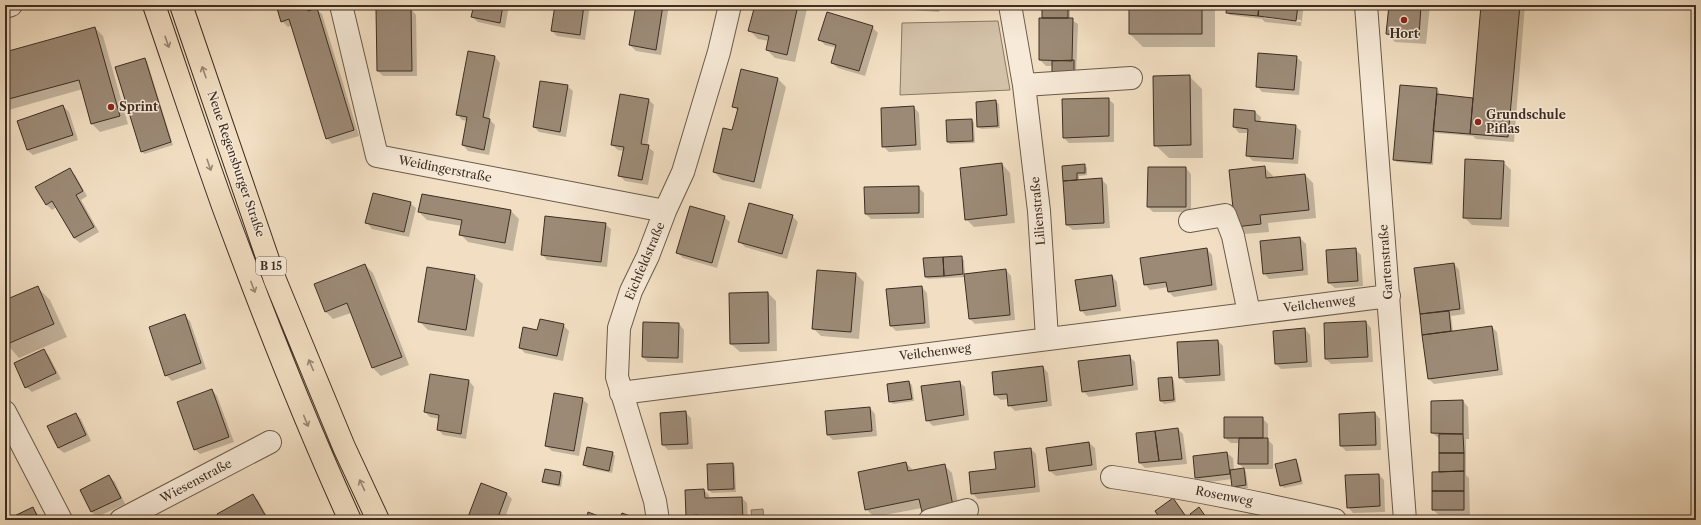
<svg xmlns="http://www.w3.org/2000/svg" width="1701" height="525" viewBox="0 0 1701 525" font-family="'Libre Caslon Text',serif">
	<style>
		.green { fill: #d3c1a8; stroke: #887865 }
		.water { fill: #b5a38c; stroke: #857462 }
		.shadow { fill: #0003; fill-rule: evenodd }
		.building { fill: #9c8a76; stroke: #3e2e22 }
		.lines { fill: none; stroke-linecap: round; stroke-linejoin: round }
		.minor-casing { stroke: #6b5a4a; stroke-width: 24 }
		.highway-casing { stroke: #3e2e22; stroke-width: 24 }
		.minor { stroke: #f7ead8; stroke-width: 22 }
		.highway { stroke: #f2dfc3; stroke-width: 22 }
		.oneway { stroke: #988672 }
		.poi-dot { fill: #8f2418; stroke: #f7ead8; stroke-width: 1.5 }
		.labels { text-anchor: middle; stroke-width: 3; stroke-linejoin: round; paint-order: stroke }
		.shield { fill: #f7ead8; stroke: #766659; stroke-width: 1 }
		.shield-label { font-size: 11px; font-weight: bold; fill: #3e2e22 }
		.poi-label { font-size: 12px; font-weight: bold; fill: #3e2e22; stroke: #f7ead8; text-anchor: start }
		.street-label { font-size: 12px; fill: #3e2e22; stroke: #f7ead8 }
	</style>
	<rect width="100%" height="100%" fill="#f2dfc3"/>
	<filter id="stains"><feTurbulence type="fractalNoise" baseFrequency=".005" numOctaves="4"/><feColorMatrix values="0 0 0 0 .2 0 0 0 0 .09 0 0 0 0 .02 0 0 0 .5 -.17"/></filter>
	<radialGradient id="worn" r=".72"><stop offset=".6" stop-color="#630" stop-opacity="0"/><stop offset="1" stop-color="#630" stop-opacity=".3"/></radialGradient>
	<path class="green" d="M998 21 1010 90 900 95 902 23Z"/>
	<path class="water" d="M763 509 764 520H752L751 510Z"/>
	<path class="shadow" d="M277 5H309L311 11 316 9 322 14 359 136 332 144 327 138 292 25 288 27 282 21Z
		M475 5H509L505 28 478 22 472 17Z
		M556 5H590L585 40 557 36 552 31Z
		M637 5H669L661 55 636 51 630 45Z
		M756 5H803L807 9 795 62 775 58 767 50 769 41 758 39 749 30Z
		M895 5H940L939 12 899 9Z
		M1043 5H1070V19L1078 24 1076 76 1053 66H1046L1040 60Z
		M1130 5H1215V47H1143L1130 34Z
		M1228 5H1304L1301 26 1265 22 1262 19 1230 15 1227 12ZM1264 16 1301 20V22L1264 18Z
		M1390 5H1430L1426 44 1395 42 1387 34Z
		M1482 5H1525L1514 142 1476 139 1473 136 1435 133 1433 165 1397 162 1394 159 1436 89 1439 91V95L1474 99Z
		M411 9 416 15 417 76H383L378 71Z
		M872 27 878 33 865 76 838 68 832 63 837 48 825 45 819 39Z
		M95 28 103 36 128 124 100 132 92 124 83 89 5 111V53Z
		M495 57 500 63 489 119 495 125 489 155 468 151 463 145 467 121 462 120 457 114Z
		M1296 57 1302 62 1299 95 1262 92 1257 86Z
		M145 59 147 61 173 145 144 154 142 151Z
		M1189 76 1202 89 1203 158H1169L1155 145Z
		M778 79 786 87 761 189 722 180 714 172 733 132 738 111 733 106Z
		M567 86 573 91 566 137 539 132 534 127Z
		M1108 99 1114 104V142L1069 143 1064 138Z
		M649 100 654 105 647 146 654 152 648 185 625 181 619 175 624 151 618 150 612 145Z
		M996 102 999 104 1000 128 981 129 978 126Z
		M63 106 69 112 78 140 33 155 27 150Z
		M914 107 919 113 921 150 889 152 883 146Z
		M1235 110 1255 112 1261 117 1260 123 1295 126 1301 131 1298 164 1253 161 1247 155 1249 133H1239L1234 127Z
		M972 120 974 123 975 143 950 144 948 142Z
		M1503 162 1511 170 1509 227 1472 225 1464 217Z
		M1002 164 1010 173 1015 223 974 227 966 219Z
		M1084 165 1087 168V175L1079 176V181L1101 179 1107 185 1110 228 1073 230 1067 225 1063 167Z
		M1264 167 1273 176V179L1305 175 1313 183 1316 218 1268 223 1269 232 1244 234 1236 226Z
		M1186 168 1191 174V212H1153L1148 207Z
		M69 169 75 175 87 196 81 200 99 232 80 243 74 238 57 207 52 210 46 204Z
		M918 187 924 193V218L871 219 866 214Z
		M410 203 416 208 409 237 372 229 367 223Z
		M511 211 519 219 513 251 468 242 460 234 462 226 427 220 419 212Z
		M792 216 798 222 787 259 745 247 739 241Z
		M724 217 730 222 717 268 683 258 678 253Z
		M605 224 611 229 607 267 547 260 542 254Z
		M1300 238 1306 244 1308 275 1269 279 1264 273Z
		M1207 249 1212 255 1217 290 1174 297 1168 291V287L1150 290 1145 284Z
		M1356 250 1361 255 1363 286 1335 288 1329 283Z
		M961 257 964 260 965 274 1006 270 1011 276 1015 320 975 324 970 319 966 277 928 279 926 277Z
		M1454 264 1459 270 1465 314 1451 316 1453 332 1492 327 1497 332 1503 375 1434 384 1428 378 1415 269Z
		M365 265 373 273 409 365 381 376 373 368 351 313 333 319 325 311Z
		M856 274 864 282 859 339 821 336 813 328Z
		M474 276 483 284 474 337 428 330 420 322Z
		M1112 276 1117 282 1121 311 1086 316 1081 310Z
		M37 287 50 300 67 337 19 358 5 342V301Z
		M922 287 927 293 930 328 896 331 891 326Z
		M768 293 776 301 777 351 740 352 731 344Z
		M185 316 190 321 206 369 172 381 166 375Z
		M1366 322 1371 328 1373 362 1331 364 1326 359Z
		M679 324 684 330 683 363 648 362 643 357Z
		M563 325 569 331 563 361 525 353 520 348 538 331Z
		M1305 329 1310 335 1312 367 1281 369 1276 364Z
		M1218 341 1223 346 1225 381 1186 383 1180 377Z
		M44 350 49 356 61 379 32 392 26 387Z
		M1129 356 1135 362 1138 390 1089 397 1083 391Z
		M1043 367 1048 373 1052 406 1015 411 1009 405V399L1001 400 995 395Z
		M431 375 469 381 474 387 466 439 443 435 438 429 440 419 430 417 425 412Z
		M1172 378 1174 381 1176 402 1164 404 1161 401 1159 379Z
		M909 382 912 385 914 401 893 404 890 401Z
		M959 382 965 387 969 420 933 426 927 420Z
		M212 390 217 396 234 442 200 454 195 449Z
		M582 399 588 404 579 456 552 451 546 446Z
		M1463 401 1468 407 1469 439H1466V475L1469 478 1470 515H1439L1433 510 1440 473V439L1432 433Z
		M870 408 875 414 877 436 833 440 828 435Z
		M685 412 691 418 693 449 668 450 663 445Z
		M1375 413 1380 419 1381 450 1346 451 1341 446Z
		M76 414 81 419 91 441 64 453 58 448Z
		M1262 418 1268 424V440L1273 445V469H1244L1246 472 1248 488 1236 489 1233 487 1232 479 1202 483 1196 478 1194 457 1227 453 1233 458 1234 470 1245 469 1239 464V443H1231L1225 438Z
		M1178 429 1183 434 1187 464 1145 468 1140 463Z
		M1089 443 1095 448 1097 470 1056 476 1050 471Z
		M1031 449 1036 454 1040 492 978 499 972 493Z
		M613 453 615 456 612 473 587 468 584 465Z
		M1295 461 1298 463 1303 484 1284 488 1281 485Z
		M906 463 914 471 944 465 952 473 960 514 922 508 874 517 866 509Z
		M733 464 735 466 736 492 712 493 709 490 708 465Z
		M561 473 563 475 561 487 546 484 543 481Z
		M1379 475 1384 480 1385 512 1353 513 1348 507Z
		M109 476 115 482 125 504 97 517 92 512 81 490Z
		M704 490 709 495V499L742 498 747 503 748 520H692L687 515Z
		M507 494 512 499 504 520H471L469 517Z
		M252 495 258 500 269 520H221Z
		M1173 500 1178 505 1189 520H1162Z
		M32 508 38 514 41 520H8Z"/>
	<path class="building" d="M276 5H306L308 11 317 8 354 130 326 139 289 19 281 22Z
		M474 5H503L500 23 471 17Z
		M555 5H584L580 35 551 31Z
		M636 5H663L656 50 629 45Z
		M755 5H798L787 55 766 50 769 36 748 31Z
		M910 5H934V7Z
		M1042 5H1068V18H1042Z
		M1129 5H1202V34H1129Z
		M1227 5H1259L1258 16 1226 13Z
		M1259 5H1298L1296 21 1258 16Z
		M1389 5H1421L1419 37 1386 34Z
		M1481 5H1520L1508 137 1470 134Z
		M411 8 412 71H377L376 9Z
		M827 12 873 26 859 71 831 63 836 45 818 40Z
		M1039 18H1073L1072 61 1039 60Z
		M95 27 120 116 91 124 79 80 5 100V52Z
		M468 51 495 56 483 117 490 119 484 150 462 145 467 117 456 115Z
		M1258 53 1297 56 1294 90 1256 87Z
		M145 58 171 142 141 152 115 67Z
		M1074 60V74H1052V61Z
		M741 69 778 78 754 182 713 172 723 128 732 130 738 108 732 107Z
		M1190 75 1191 145 1154 146 1153 76Z
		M540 81 568 85 560 132 533 127Z
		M1400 85 1437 88 1431 163 1393 160Z
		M620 94 649 99 641 144 649 145 642 180 618 176 624 147 611 145Z
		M1437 94 1473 98 1470 134 1433 131Z
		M1109 98V136L1063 138 1062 99Z
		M996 100 998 126 977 127 976 102Z
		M63 105 73 135 27 150 17 121Z
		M914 106 916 145 882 147 881 108Z
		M1234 109 1255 111V121L1296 125 1293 159 1246 156 1248 129 1233 127Z
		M972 119 973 141 947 142 946 120Z
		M1465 159 1504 161 1501 219 1463 218Z
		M1002 163 1007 215 965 220 960 168Z
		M1085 164V173H1077V180L1063 181 1062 166Z
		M1265 166 1266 178 1305 174 1309 210 1260 215 1261 224 1235 227 1229 170Z
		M1148 167H1186V207H1147Z
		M70 168 83 191 76 195 94 227 74 238 52 201 46 205 35 187Z
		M1102 178 1104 223 1066 225 1063 181Z
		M919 186V213L865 214 864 187Z
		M373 193 411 202 404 232 365 223Z
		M422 194 511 210 505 243 459 235 462 220 418 212Z
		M749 203 793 215 782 254 738 242Z
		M690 206 725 216 712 263 676 253Z
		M545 216 606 223 601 262 541 255Z
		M1300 237 1303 270 1263 274 1260 241Z
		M1207 248 1212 285 1168 292 1166 282 1144 285 1140 258Z
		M1356 248 1358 281 1328 283 1326 250Z
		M962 256 963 274 944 276 943 257Z
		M943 257 944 276 925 277 923 258Z
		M1454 263 1460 309 1420 314 1414 268Z
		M365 264 402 357 372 368 347 303 325 312 314 284Z
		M427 267 475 275 466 330 418 322Z
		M1006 269 1010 315 969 319 964 274Z
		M817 270 856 273 851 332 812 329Z
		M1112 275 1116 306 1080 311 1075 280Z
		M38 286 54 324 5 345V300Z
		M922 286 925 323 890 326 886 289Z
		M768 292 769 343 730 344 729 293Z
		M1449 311 1451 331 1422 335 1420 314Z
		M185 314 201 363 165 376 149 327Z
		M540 319 564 324 557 356 519 348 523 327 537 330Z
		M1366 321 1368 357 1325 359 1324 323Z
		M643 322 679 323 678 358 642 357Z
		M1492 326 1498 370 1428 379 1422 335Z
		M1305 328 1307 362 1275 364 1273 331Z
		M1218 340 1220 375 1179 378 1177 342Z
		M44 349 56 373 25 388 14 363Z
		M1130 355 1133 385 1082 392 1078 361Z
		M1043 366 1047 401 1008 406 1007 394 994 395 992 372Z
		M430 374 469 380 461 434 437 430 439 415 424 412Z
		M1172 377 1174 400 1160 401 1158 378Z
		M909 381 912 399 889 402 887 384Z
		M960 381 964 415 926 421 921 386Z
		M212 389 229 437 194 450 177 402Z
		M554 393 583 398 574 451 545 446Z
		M1463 400V434L1431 433V401Z
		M870 407 872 431 827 435 825 411Z
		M686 411 688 444 662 445 660 413Z
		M1375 412 1376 445 1340 446 1339 414Z
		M76 413 86 435 58 448 47 426Z
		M1224 417H1263V438H1224Z
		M1178 428 1182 459 1159 461 1155 431Z
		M1155 431 1159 461 1139 463 1136 433Z
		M1439 434H1463L1464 453H1439Z
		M1239 438H1268V464H1238Z
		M1089 442 1092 465 1049 471 1046 448Z
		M587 447 613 452 609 471 583 465Z
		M1031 448 1035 487 971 494 969 472 996 469 994 452Z
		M1227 452 1230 474 1195 478 1193 456Z
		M1439 453H1464V471L1439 472Z
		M1296 459 1301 481 1280 486 1275 464Z
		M906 462 908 471 945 464 953 506 922 512 919 499 865 510 858 472Z
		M733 463 734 489 708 490 707 464Z
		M1244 468 1246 485 1232 487 1230 470Z
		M545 469 561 472 559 485 542 482Z
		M1464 471V491H1432V472Z
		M1379 474 1380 506 1347 508 1345 475Z
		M109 475 121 498 91 512 80 490Z
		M481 483 507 493 497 520H474L468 517Z
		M704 489 705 498 742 497 743 520H698V515L686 516 685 490Z
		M1432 491H1464V510H1432Z
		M253 494 268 520H220L217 514Z
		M1173 498 1187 518 1185 520H1161L1155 511Z
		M33 507 39 520H6Z
		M1199 507 1208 520H1195L1190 514Z
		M588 512 601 517 600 520H586Z
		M622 513 638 519V520H619Z
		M189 516 191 520H182Z"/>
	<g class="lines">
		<g class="minor-casing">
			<path id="minor" d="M341 5 377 156 665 211
				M1010 5 1024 85 1039 211 1047 338
				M1366 5 1405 520
				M5 7 11 5
				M1024 85 1131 78
				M1190 221 1225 215 1233 236 1249 313
				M621 393 1389 296
				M5 412 61 520
				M1112 477C1187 488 1261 503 1335 520
				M121 520 270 442
				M658 520 655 501 617 377 619 328 631 291 648 256 665 211 683 172 719 52 730 5
				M930 520 967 510"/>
		</g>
		<g class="highway-casing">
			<path id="highway" d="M154 5C177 72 199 139 223 206 262 312 303 417 350 520
				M181 5 275 280 344 447 378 520"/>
		</g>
		<use href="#minor" class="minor"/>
		<use href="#highway" class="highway"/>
	</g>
	<defs><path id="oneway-shaft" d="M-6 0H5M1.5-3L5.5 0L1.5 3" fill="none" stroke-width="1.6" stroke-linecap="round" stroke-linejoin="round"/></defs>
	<g class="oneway">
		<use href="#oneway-shaft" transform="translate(167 42) rotate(71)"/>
		<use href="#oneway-shaft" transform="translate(204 72) rotate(-109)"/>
		<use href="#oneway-shaft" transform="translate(209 165) rotate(71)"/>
		<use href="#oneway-shaft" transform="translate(253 287) rotate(69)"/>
		<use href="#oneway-shaft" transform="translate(311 365) rotate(-113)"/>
		<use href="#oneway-shaft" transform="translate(306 421) rotate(68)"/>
		<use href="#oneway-shaft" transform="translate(362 485) rotate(-115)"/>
	</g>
	<g class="poi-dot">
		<circle cx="1404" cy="20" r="4"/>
		<circle cx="111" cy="107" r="4"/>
		<circle cx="1478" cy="122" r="4"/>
	</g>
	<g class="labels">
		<rect class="shield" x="256" y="257" width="30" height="18" rx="3"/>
		<g class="shield-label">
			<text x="271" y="270">B 15</text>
		</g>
		<g class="poi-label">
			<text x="1404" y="38" text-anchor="middle">Hort</text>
			<text x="119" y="111">Sprint</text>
			<text x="1486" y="119">Grundschule<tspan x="1486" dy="14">Piflas</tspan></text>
		</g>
		<g class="street-label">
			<text transform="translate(236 164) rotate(71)" y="4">Neue Regensburger Straße</text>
			<text transform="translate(445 169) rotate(11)" y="4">Weidingerstraße</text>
			<text transform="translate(1038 211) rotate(-95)" y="4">Lilienstraße</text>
			<text transform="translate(645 261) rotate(-67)" y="4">Eichfeldstraße</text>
			<text transform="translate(1386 262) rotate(-94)" y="4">Gartenstraße</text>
			<text transform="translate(1319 304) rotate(-7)" y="4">Veilchenweg</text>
			<text transform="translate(935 352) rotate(-7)" y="4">Veilchenweg</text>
			<text transform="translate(196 481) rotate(-28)" y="4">Wiesenstraße</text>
			<text transform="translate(1224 496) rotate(11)" y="4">Rosenweg</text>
		</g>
	</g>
	<rect width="1701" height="525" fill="none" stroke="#f2dfc3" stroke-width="20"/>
	<rect x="6" y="6" width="1689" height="513" fill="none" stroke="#3e2e22" stroke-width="2"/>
	<rect x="10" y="10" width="1681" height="505" fill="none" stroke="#3e2e22"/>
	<rect width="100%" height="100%" filter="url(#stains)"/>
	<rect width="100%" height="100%" fill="url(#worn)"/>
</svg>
